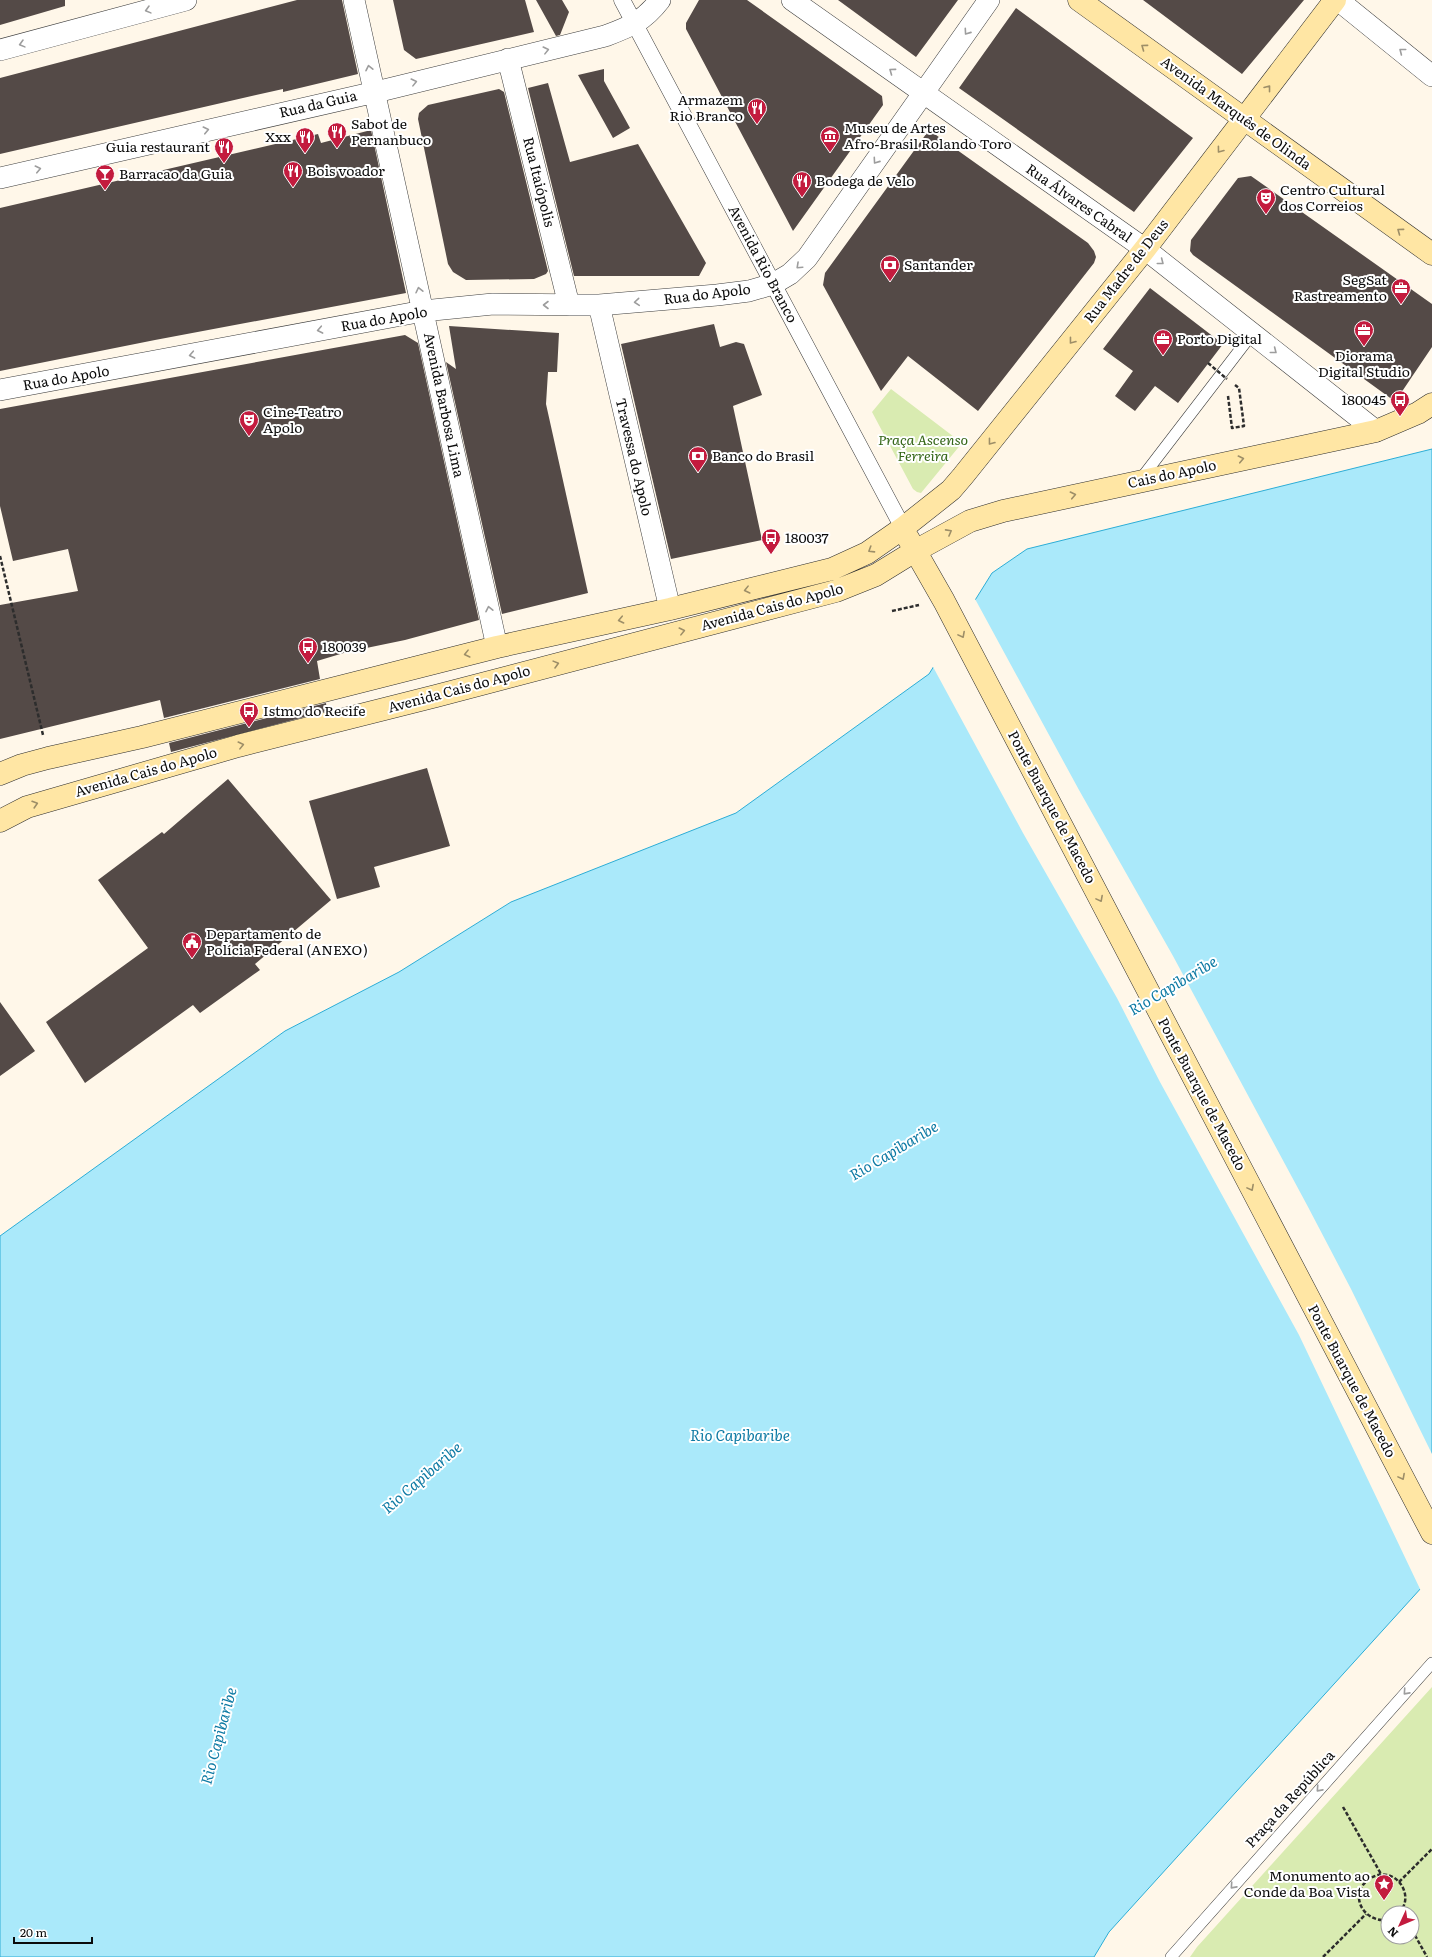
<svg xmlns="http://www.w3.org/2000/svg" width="1432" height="1957" viewBox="0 0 1432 1957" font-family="Literata,serif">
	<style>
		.green { fill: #d9ebb1; fill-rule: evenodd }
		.water { fill: #aae9fa; stroke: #2cadd6 }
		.pier { fill: #fff7e9 }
		.building { fill: #544a47 }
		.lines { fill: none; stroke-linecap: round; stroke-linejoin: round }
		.service-casing { stroke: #3e3e3e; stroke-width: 12 }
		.pedestrian-casing { stroke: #3e3e3e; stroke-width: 17 }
		.minor-casing { stroke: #3e3e3e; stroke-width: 22 }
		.secondary-casing { stroke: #2d2d2d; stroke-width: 23 }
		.path { stroke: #2d2d2d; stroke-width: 2.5; stroke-dasharray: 4 2; stroke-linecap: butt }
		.service { stroke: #fff; stroke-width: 11 }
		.pedestrian { stroke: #fff; stroke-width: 16 }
		.minor { stroke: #fff; stroke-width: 21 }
		.secondary { stroke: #ffe6a4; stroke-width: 22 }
		.path-bridge { stroke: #2d2d2d; stroke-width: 2.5; stroke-dasharray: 4 2; stroke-linecap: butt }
		.oneway { stroke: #9d9d9d }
		.oneway2 { stroke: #9d8e67 }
		.labels { text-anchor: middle; stroke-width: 4; stroke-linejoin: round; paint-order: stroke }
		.poi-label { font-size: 14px; fill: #0b0b0b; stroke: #fff; text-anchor: start }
		.street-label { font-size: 14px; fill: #0b0b0b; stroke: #fff }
		.park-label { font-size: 14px; font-style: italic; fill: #356618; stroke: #fff }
		.water-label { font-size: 15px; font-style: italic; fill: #0d7aa4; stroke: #fff }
	</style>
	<rect width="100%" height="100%" fill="#fff7e9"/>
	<path class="green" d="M891 389 962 443 921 493 917 492 913 489 872 412Z
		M1432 1687V1957H1190L1197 1947ZM1388 1913H1412V1937H1388Z"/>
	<path class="water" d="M1432 449V1576L1109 1932 1094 1957H0V1236L285 1031 399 972 511 902 736 813 929 674 992 573 1027 549Z"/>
	<path class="pier" d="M974 597 1079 790 1173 956 1307 1205 1351 1289 1432 1454V1579L1421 1591 1299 1335 1160 1082 1117 998 1023 833 932 665Z"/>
	<path class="building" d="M0 0H65V6L0 25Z
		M297 0H342L358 74 283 92V89L256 95 0 154V78Z
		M393 0H525L534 32 416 59 404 50Z
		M536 0H562L569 12 560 35 556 36Z
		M699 0H747L882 96 883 105 793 231 686 29V23Z
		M838 0H958L916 57Z
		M1143 0H1304L1242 74Z
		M1016 8 1193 138 1134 212 959 88Z
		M604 69V81L630 128 613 138 578 75Z
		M548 83 570 162 638 144 706 263 699 276H574L528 88Z
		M499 89 504 92 548 271 546 274 534 279 466 280 453 272 448 264 418 119 419 113 428 105Z
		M371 130 406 293 155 340 0 371V208L318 134 321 143Z
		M929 130 1088 243 1094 251 1096 257 1094 263 978 411 908 356 881 391 823 285 825 273Z
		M1251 176 1432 304V347L1401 393 1393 400 1193 255 1190 251 1191 240 1238 178Z
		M1150 288 1223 344 1178 403 1155 386 1135 411 1115 396 1133 371 1103 349Z
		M714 324 720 347 736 342 744 344 762 395 733 406 762 540 671 559 621 344Z
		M449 326 559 333 557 372H548L546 404 588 593 502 614 446 362 456 369Z
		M405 335 418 343 479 620 405 640 347 652 317 661 320 679 164 718 160 700 0 739V605L78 591 68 549 13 561 0 506V409Z
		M326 703 327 711 171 752 169 743Z
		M427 768 450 846 374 867 380 887 337 899 309 801Z
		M228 779 331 900 255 964 260 970 200 1013 193 1005 85 1083 46 1022 148 948 98 880 162 832 164 834Z
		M0 1002 35 1051 0 1076Z"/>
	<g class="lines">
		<g class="service-casing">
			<path id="service" d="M1140 480 1252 334
				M1171 1957 1432 1663"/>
		</g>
		<g class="pedestrian-casing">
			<path id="pedestrian" d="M622 0 903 528"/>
		</g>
		<g class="minor-casing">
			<path id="minor" d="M354 0 497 647
				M792 0 1145 249 1376 431
				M1338 0 1432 76
				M0 50 186 0
				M508 59 569 305
				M0 178 380 91 605 36C629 27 643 22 660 0
				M599 305 670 609
				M0 390 423 311 493 304 599 305 717 295 749 291 773 284 790 274 807 258 989 0"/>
		</g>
		<g class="secondary-casing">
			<path id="secondary" d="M1079 0 1432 254
				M908 538 944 601 1432 1533
				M0 774 22 765 48 758 142 737 497 647 670 609 832 569 867 553 903 528 951 490 963 476 1145 249 1335 0
				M0 821 27 807 238 746 436 696 836 591 876 575 915 551 970 521 1003 511 1376 431 1418 413 1432 404"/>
		</g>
		<path class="path" d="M1228 396 1232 428 1244 426 1239 388 1235 385
			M0 556 43 735
			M892 611 919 605
			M1343 1807 1381 1874
			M1399 1882 1432 1849
			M1388 1920C1362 1923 1347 1892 1371 1878 1393 1864 1417 1894 1399 1913
			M1412 1930 1427 1957
			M1323 1957 1366 1914"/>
		<use href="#service" class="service"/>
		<use href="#pedestrian" class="pedestrian"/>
		<use href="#minor" class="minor"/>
		<use href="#secondary" class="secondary"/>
		<path class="path-bridge" d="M1208 363 1227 379"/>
	</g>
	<defs><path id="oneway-chevron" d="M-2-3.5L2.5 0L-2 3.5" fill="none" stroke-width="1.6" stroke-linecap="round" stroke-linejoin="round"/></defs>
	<g class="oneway">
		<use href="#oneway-chevron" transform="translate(148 10) rotate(165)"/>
		<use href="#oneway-chevron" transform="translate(967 32) rotate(125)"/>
		<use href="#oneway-chevron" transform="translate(22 44) rotate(165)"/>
		<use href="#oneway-chevron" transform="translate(546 50) rotate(-14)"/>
		<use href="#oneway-chevron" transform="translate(1402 51) rotate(-142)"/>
		<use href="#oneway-chevron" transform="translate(369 68) rotate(-102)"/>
		<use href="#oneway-chevron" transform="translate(892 71) rotate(-144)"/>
		<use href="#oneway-chevron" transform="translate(414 82) rotate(-14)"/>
		<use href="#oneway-chevron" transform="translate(206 130) rotate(-13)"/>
		<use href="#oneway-chevron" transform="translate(876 161) rotate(125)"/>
		<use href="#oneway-chevron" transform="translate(38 169) rotate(-13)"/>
		<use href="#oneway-chevron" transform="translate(1161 262) rotate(38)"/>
		<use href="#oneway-chevron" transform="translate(799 266) rotate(137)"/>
		<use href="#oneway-chevron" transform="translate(419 290) rotate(-103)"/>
		<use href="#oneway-chevron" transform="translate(637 302) rotate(175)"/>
		<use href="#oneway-chevron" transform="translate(546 305) rotate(-180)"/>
		<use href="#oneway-chevron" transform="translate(320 330) rotate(169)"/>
		<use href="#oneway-chevron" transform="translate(1274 351) rotate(38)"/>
		<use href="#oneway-chevron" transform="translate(192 355) rotate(169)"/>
		<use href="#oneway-chevron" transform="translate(489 609) rotate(-102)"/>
		<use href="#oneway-chevron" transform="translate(1406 1692) rotate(132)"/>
		<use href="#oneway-chevron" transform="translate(1319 1789) rotate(132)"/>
		<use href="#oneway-chevron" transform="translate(1233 1886) rotate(132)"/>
	</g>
	<g class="oneway2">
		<use href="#oneway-chevron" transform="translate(1144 47) rotate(-144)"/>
		<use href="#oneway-chevron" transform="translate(1268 88) rotate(-52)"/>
		<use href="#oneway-chevron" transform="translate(1220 150) rotate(127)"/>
		<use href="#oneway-chevron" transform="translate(1400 231) rotate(-144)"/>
		<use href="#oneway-chevron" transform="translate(1072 341) rotate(128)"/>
		<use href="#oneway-chevron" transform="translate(991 442) rotate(128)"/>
		<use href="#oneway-chevron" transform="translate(1241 459) rotate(-12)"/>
		<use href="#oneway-chevron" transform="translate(1073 495) rotate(-12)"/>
		<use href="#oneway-chevron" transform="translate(949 532) rotate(-29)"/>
		<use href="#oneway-chevron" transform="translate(871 550) rotate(148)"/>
		<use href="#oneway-chevron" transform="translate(747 590) rotate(166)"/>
		<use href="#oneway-chevron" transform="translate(621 620) rotate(168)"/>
		<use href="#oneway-chevron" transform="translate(682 631) rotate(-14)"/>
		<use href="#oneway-chevron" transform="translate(962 635) rotate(62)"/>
		<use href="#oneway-chevron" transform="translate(467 654) rotate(166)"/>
		<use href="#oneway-chevron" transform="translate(556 664) rotate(-15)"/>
		<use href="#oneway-chevron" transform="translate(241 745) rotate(-14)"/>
		<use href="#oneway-chevron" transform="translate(35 804) rotate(-17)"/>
		<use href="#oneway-chevron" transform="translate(1100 899) rotate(62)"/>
		<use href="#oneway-chevron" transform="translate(1251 1188) rotate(62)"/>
		<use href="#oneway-chevron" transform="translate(1402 1477) rotate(62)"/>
	</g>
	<defs>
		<g id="restaurant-pin" transform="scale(1)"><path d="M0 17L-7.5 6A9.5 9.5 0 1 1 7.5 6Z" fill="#c31b3e" stroke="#fff"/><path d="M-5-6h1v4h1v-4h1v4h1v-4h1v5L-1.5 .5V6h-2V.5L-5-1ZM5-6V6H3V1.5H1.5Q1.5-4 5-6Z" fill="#fff"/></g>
		<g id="museum-pin" transform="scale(1)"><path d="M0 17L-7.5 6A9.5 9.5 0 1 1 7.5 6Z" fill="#c31b3e" stroke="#fff"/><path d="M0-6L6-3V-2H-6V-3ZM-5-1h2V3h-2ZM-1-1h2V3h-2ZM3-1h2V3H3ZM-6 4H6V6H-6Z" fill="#fff"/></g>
		<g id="bar-pin" transform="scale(1)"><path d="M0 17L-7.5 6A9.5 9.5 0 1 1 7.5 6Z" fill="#c31b3e" stroke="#fff"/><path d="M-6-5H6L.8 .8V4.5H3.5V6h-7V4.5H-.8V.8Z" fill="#fff"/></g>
		<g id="theatre-pin" transform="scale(1)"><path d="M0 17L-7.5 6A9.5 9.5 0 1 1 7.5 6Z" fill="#c31b3e" stroke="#fff"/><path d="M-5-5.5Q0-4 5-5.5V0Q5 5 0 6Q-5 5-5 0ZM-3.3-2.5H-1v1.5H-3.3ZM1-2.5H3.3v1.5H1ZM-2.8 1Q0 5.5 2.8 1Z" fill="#fff"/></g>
		<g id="bank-pin" transform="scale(1)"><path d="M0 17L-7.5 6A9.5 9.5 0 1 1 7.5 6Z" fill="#c31b3e" stroke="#fff"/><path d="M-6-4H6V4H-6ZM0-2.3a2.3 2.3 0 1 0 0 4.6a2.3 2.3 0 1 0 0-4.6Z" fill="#fff"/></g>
		<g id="office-pin" transform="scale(1)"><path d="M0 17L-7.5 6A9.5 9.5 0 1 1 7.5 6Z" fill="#c31b3e" stroke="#fff"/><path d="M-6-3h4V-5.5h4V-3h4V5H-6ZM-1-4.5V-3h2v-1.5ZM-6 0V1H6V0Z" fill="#fff"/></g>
		<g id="bus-pin" transform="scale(1)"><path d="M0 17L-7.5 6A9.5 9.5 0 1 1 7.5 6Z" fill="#c31b3e" stroke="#fff"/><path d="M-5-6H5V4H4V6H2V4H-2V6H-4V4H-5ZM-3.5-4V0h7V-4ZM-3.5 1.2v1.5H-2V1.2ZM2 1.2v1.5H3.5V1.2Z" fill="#fff"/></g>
		<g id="civic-pin" transform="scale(1)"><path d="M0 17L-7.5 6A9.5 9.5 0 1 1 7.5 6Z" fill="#c31b3e" stroke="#fff"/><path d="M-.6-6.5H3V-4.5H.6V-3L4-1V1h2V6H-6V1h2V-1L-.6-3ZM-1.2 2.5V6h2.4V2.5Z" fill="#fff"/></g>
		<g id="sight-pin" transform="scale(1)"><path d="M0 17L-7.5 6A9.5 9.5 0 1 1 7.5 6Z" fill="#c31b3e" stroke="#fff"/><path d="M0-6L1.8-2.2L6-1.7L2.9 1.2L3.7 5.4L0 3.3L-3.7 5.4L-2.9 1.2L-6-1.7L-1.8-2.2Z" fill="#fff"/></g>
	</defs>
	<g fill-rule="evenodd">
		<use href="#restaurant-pin" x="757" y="108"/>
		<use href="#restaurant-pin" x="337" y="132"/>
		<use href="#museum-pin" x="830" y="136"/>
		<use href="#restaurant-pin" x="305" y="137"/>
		<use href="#restaurant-pin" x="224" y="147"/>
		<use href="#restaurant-pin" x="293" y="171"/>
		<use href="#bar-pin" x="105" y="174"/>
		<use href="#restaurant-pin" x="802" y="181"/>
		<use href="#theatre-pin" x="1266" y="198"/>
		<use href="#bank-pin" x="890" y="265"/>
		<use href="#office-pin" x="1401" y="288"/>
		<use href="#office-pin" x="1364" y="330"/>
		<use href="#office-pin" x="1163" y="339"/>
		<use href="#bus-pin" x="1400" y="400"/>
		<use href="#theatre-pin" x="249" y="420"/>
		<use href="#bank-pin" x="698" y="456"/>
		<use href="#bus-pin" x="771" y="538"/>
		<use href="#bus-pin" x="308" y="647"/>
		<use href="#bus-pin" x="249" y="711"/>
		<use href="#civic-pin" x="192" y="942"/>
		<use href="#sight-pin" x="1384" y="1884"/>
	</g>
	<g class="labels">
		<g class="poi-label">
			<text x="743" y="105" text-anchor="end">Armazem<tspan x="743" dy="16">Rio Branco</tspan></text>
			<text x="351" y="129">Sabot de<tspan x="351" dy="16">Pernanbuco</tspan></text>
			<text x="844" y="133">Museu de Artes<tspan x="844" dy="16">Afro-Brasil Rolando Toro</tspan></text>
			<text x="291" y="142" text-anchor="end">Xxx</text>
			<text x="210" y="152" text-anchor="end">Guia restaurant</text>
			<text x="307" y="176">Bois voador</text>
			<text x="119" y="179">Barracao da Guia</text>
			<text x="816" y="186">Bodega de Velo</text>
			<text x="1280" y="195">Centro Cultural<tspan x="1280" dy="16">dos Correios</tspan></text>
			<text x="904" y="270">Santander</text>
			<text x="1387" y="285" text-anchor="end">SegSat<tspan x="1387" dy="16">Rastreamento</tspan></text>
			<text x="1177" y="344">Porto Digital</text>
			<text x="1364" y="361" text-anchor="middle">Diorama<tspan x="1364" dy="16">Digital Studio</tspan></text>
			<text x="1386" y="405" text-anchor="end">180045</text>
			<text x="263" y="417">Cine-Teatro<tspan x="263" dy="16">Apolo</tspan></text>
			<text x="712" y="461">Banco do Brasil</text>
			<text x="785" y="543">180037</text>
			<text x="322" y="652">180039</text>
			<text x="263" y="716">Istmo do Recife</text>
			<text x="206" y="939">Departamento de<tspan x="206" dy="16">Polícia Federal (ANEXO)</tspan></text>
			<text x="1370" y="1881" text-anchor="end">Monumento ao<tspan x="1370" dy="16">Conde da Boa Vista</tspan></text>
		</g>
		<g class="street-label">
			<text transform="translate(318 104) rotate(-13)" y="5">Rua da Guia</text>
			<text transform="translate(1236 113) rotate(36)" y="5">Avenida Marquês de Olinda</text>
			<text transform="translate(539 182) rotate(76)" y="5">Rua Itaiópolis</text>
			<text transform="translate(1079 203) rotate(35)" y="5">Rua Álvares Cabral</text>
			<text transform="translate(763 264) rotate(62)" y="5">Avenida Rio Branco</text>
			<text transform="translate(1126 271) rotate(-52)" y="5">Rua Madre de Deus</text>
			<text transform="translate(707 294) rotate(-7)" y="5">Rua do Apolo</text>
			<text transform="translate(384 319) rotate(-10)" y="5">Rua do Apolo</text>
			<text transform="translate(66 378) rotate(-10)" y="5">Rua do Apolo</text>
			<text transform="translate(444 405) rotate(78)" y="5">Avenida Barbosa Lima</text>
			<text transform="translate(634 457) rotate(77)" y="5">Travessa do Apolo</text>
			<text transform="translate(1172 474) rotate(-12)" y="5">Cais do Apolo</text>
			<text transform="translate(772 607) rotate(-15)" y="5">Avenida Cais do Apolo</text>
			<text transform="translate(459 689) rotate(-15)" y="5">Avenida Cais do Apolo</text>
			<text transform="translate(146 772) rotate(-16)" y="5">Avenida Cais do Apolo</text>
			<text transform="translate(1052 807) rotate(62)" y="5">Ponte Buarque de Macedo</text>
			<text transform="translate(1202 1094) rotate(62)" y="5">Ponte Buarque de Macedo</text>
			<text transform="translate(1352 1381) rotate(62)" y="5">Ponte Buarque de Macedo</text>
			<text transform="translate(1290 1799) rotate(-48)" y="5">Praça da República</text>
		</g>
		<g class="park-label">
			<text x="923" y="445">Praça Ascenso<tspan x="923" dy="16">Ferreira</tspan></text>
		</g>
		<g class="water-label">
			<text transform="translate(1173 986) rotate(-31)" y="5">Rio Capibaribe</text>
			<text transform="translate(894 1151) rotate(-31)" y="5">Rio Capibaribe</text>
			<text x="740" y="1441">Rio Capibaribe</text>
			<text transform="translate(422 1478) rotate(-41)" y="5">Rio Capibaribe</text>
			<text transform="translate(219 1736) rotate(-75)" y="5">Rio Capibaribe</text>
		</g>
	</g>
	<g transform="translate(1400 1925) rotate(226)"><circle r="19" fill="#ffffff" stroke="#9d9d9d"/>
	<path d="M0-3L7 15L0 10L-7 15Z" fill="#c31b3e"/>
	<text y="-6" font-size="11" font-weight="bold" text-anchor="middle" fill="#0b0b0b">N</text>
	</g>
	<path d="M14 1937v6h78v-6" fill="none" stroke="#0b0b0b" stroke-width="2"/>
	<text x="20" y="1937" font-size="12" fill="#0b0b0b" stroke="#ffffff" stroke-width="3" paint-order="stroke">20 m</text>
</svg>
